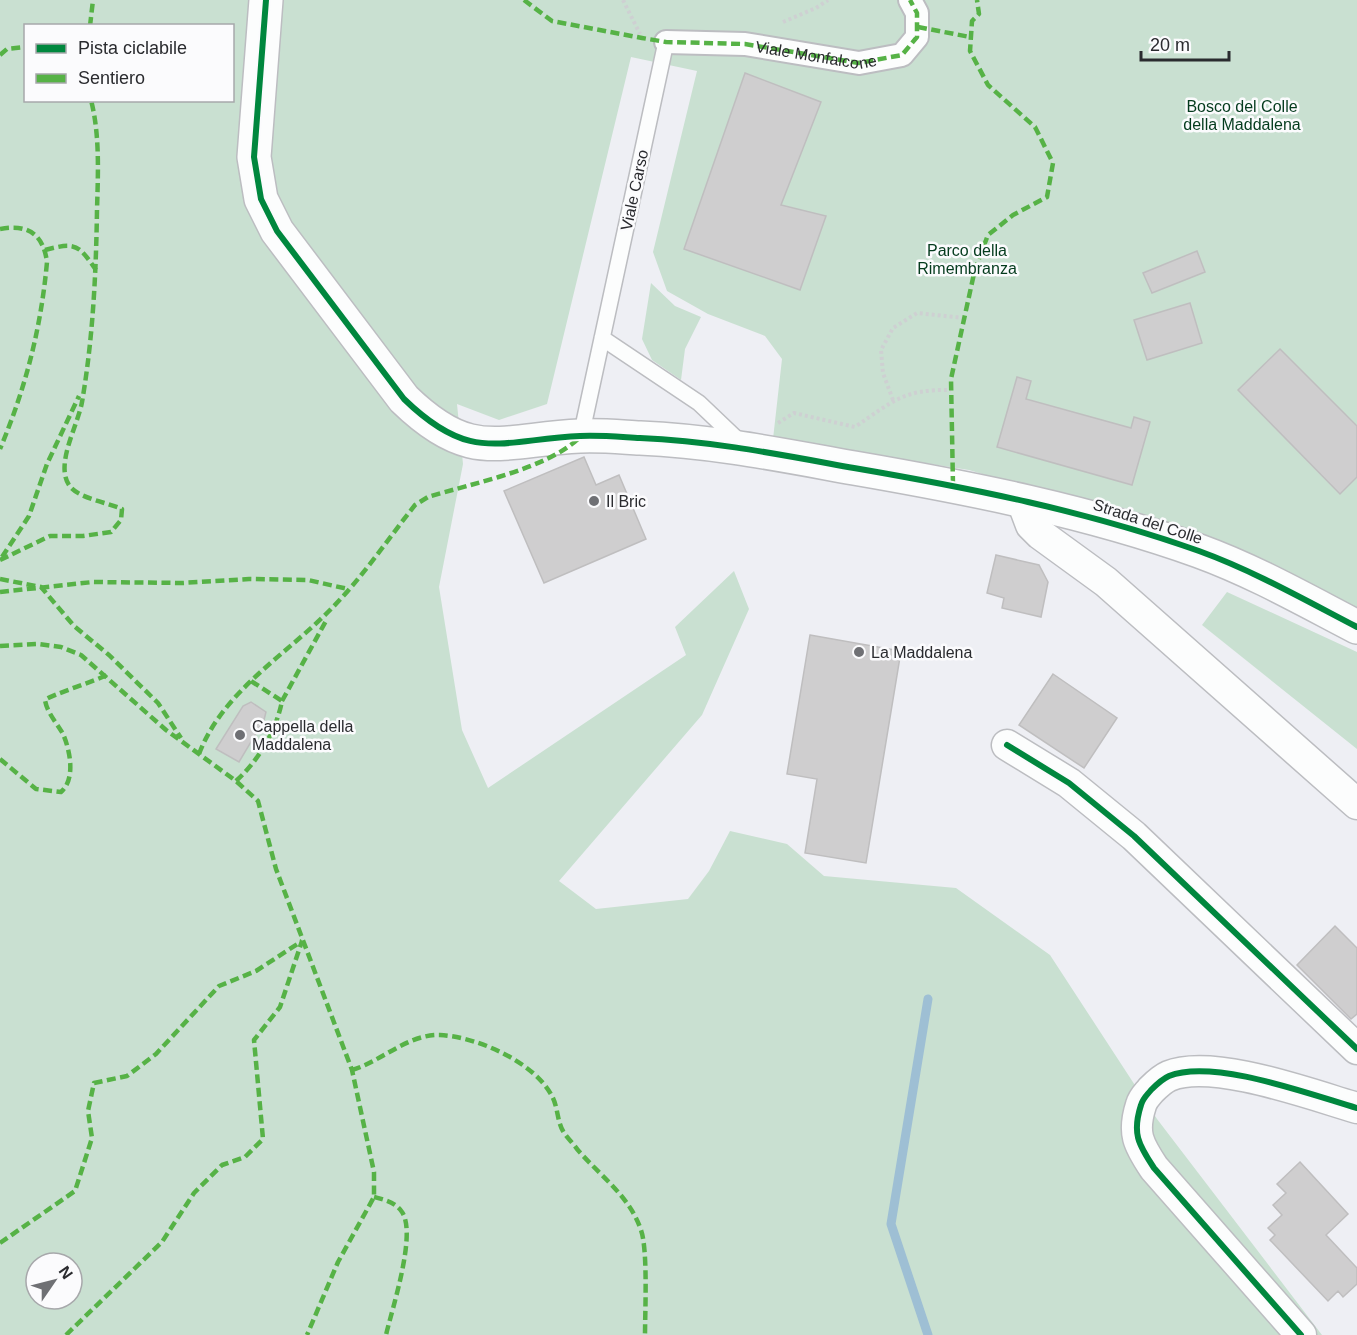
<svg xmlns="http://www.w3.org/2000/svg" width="1357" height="1335" viewBox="0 0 1357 1335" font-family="Helvetica,sans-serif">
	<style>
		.green { fill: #c9e0d1; fill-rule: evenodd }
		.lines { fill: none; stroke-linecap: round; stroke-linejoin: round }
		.stream { stroke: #9ebfd4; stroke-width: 9 }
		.building { fill: #cfcecf; stroke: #bfbebf; stroke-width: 1.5 }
		.service-casing { stroke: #bcbdc1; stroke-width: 18 }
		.pedestrian-casing { stroke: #bcbdc1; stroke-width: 26 }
		.minor-casing { stroke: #bcbdc1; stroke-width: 33 }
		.tertiary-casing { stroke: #bcbdc1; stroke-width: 36 }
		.path { stroke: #ced0d2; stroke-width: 4; stroke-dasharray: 3 3; stroke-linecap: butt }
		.service { stroke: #fcfdfd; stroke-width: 15 }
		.pedestrian { stroke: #fcfdfd; stroke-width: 22 }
		.minor { stroke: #fcfdfd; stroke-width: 30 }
		.tertiary { stroke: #fcfdfd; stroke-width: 33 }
		.quiet { stroke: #56b246; stroke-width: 4.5; stroke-dasharray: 9 4.5; stroke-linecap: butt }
		.cycleway-casing { stroke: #fbfbfd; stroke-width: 10 }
		.cycleway { stroke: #00873e; stroke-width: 6 }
		.poi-dot { fill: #6f7074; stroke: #fbfbfd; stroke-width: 2 }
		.labels { text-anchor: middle; stroke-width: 5; stroke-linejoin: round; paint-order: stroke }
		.street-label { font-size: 16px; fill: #2a2b2f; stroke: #fbfbfd }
		.park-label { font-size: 16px; fill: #043b1d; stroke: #fbfbfd }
		.poi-label { font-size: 16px; fill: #2a2b2f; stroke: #fbfbfd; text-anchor: start }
	</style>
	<rect width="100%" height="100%" fill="#eeeff4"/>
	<path class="green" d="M0 0H1357V610L1253 556 969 470 773 439 782 359 765 336 708 314 667 291 653 252 697 71 631 57 547 404 499 420 457 404 463 464 439 587 462 730 488 788 686 655 675 627 734 571 749 609 702 715 559 881 596 909 688 899 709 871 730 831 787 844 824 876 956 888 1050 955 1157 1119 1322 1335H0ZM26 26H232V100H26ZM36 1263H72V1299H36Z
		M651 283 675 306 701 317 685 349 681 380 652 360 642 339Z
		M1227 592 1357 652V749L1202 625Z"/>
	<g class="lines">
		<path class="stream" d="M928 999 891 1224 928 1335"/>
	</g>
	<path class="building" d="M745 73 821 102 781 205 826 216 800 290 684 249Z
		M1197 251 1205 272 1152 293 1143 273Z
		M1190 303 1202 343 1147 360 1134 320Z
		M1280 349 1357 426V477L1340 494 1238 390Z
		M1017 377 1031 381 1026 399 1131 428 1134 417 1150 422 1132 485 997 447Z
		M584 457 596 485 619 475 646 539 544 583 504 491Z
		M996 555 1039 565 1048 582 1041 617 1002 608 1004 598 987 593Z
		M810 635 901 651 866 863 805 853 817 779 787 774Z
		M1053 674 1117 718 1084 768 1019 725Z
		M251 702 266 712 264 720 239 762 216 749 243 706Z
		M1335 926 1357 948V1014L1351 1019 1297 965Z
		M1300 1162 1348 1214 1326 1235 1357 1268V1284L1343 1297 1338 1291 1328 1301 1270 1240 1275 1235 1268 1228 1282 1215 1273 1205 1286 1193 1277 1184Z"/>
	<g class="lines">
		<g class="service-casing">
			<path id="service" d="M602 338 699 403 741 443
				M581 436 666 42"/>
		</g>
		<g class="pedestrian-casing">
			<path id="pedestrian" d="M666 42 745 44 859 63 902 55 917 37V13L910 0"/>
		</g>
		<g class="minor-casing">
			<path id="minor" d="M1022 501 1031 525 1040 534 1106 582 1357 804
				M1007 745 1069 783 1134 836 1357 1049
				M1301 1335 1154 1168C1138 1144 1132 1133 1141 1105 1143 1098 1147 1095 1151 1090 1156 1085 1162 1079 1169 1076 1213 1058 1312 1095 1357 1108"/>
		</g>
		<g class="tertiary-casing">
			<path id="tertiary" d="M266 0 254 157 261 199 277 231 404 399C471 464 499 440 580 436 600 435 621 437 640 438 713 441 782 455 854 468 970 488 1087 511 1199 551 1254 571 1305 600 1357 627"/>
		</g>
		<path class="path" d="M623 0 640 34
			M783 22 816 8 828 0
			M893 400 883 373 881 350 893 328 917 313 964 318
			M778 423 794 413 855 427C893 401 904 389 951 390"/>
		<use href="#service" class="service"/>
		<use href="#pedestrian" class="pedestrian"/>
		<use href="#minor" class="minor"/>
		<use href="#tertiary" class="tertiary"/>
		<g class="quiet">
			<path id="s1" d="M524 0 552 21 642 38 666 42 745 44 859 63 902 55 917 37V13L910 0"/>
			<path d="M90 26 93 0"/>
			<path d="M918 27 970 37"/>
			<path d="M0 55 7 49 26 47"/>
			<path d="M0 229C27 224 43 233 47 262 41 328 26 387 0 449"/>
			<path d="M45 250C76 242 78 244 96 270"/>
			<path d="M953 485 951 379 975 269 988 235 1013 215 1047 197 1053 163 1035 127 988 85 970 51 972 21 979 14 977 0"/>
			<path d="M2 557 29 516 47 464 79 396"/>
			<path d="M0 560 50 536H83L111 532 121 520 122 509C106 502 77 498 69 485 55 464 78 425 82 402 93 338 96 274 97 210 98 174 100 135 91 100"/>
			<path d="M0 579 41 587 74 626 109 655 158 703 181 738"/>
			<path d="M0 592 93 582 182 583 249 579 308 580 348 589"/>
			<path d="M0 646 38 644 61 647 81 655 166 730 236 781 258 801 276 869 352 1070 374 1172V1197L338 1262 307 1335"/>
			<path d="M282 701 327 619"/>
			<path d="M199 754C223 691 286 655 331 609 362 578 388 539 415 505L428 497C473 483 548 469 580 437"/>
			<path d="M0 759 36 789 61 792C76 779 70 750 63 734 57 723 47 713 45 700 51 695 95 681 107 675"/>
			<path d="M236 781C259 760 276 731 282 701L251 681"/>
			<path d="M352 1070C382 1061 408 1034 440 1035 478 1037 534 1062 552 1096 558 1107 557 1121 563 1131 566 1137 573 1143 577 1149 600 1176 629 1195 641 1230 648 1250 645 1312 645 1335"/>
			<path d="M374 1197C385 1200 395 1202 402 1212 417 1234 392 1309 386 1335"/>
			<path d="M0 1243 75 1191 92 1138 88 1111 94 1083 127 1076 156 1054 219 986 256 971 302 941"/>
			<path d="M66 1335 162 1242 194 1193 222 1165 245 1157 263 1139 254 1040 280 1007 302 941"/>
		</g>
		<g class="cycleway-casing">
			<path id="cycleway" d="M266 0 254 157 261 199 277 231 404 399C471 464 499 440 580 436 600 435 621 437 640 438 713 441 782 455 854 468 970 488 1087 511 1199 551 1254 571 1305 600 1357 627
				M1007 745 1069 783 1134 836 1357 1049
				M1301 1335 1154 1168C1138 1144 1132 1133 1141 1105 1143 1098 1147 1095 1151 1090 1156 1085 1162 1079 1169 1076 1213 1058 1312 1095 1357 1108"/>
		</g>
		<use href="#cycleway" class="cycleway"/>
	</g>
	<g class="poi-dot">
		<circle cx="594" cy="501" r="6"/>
		<circle cx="859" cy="652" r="6"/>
		<circle cx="240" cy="735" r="6"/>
	</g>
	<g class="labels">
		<g class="street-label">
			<text dy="6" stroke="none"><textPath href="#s1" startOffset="302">Viale Monfalcone</textPath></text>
			<text transform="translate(634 190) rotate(-78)" y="6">Viale Carso</text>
			<text transform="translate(1148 521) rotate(18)" y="6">Strada del Colle</text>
		</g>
		<g class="park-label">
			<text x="1242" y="112">Bosco del Colle<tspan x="1242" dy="18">della Maddalena</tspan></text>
			<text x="967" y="256">Parco della<tspan x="967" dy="18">Rimembranza</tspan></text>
		</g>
		<g class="poi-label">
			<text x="606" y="507">Il Bric</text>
			<text x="871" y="658">La Maddalena</text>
			<text x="252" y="732">Cappella della<tspan x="252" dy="18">Maddalena</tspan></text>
		</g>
	</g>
	<rect x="24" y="24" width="210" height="78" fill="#fbfbfd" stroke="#a7a8ab" stroke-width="1.5"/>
	<rect x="36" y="44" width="30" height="9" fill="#00873e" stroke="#a7a8ab" stroke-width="1.5"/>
	<text x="78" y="54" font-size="18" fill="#2a2b2f">Pista ciclabile</text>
	<rect x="36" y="74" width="30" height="9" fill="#56b246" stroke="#a7a8ab" stroke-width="1.5"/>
	<text x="78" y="84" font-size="18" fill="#2a2b2f">Sentiero</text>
	<g transform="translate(54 1281) rotate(55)"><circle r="28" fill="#fbfbfd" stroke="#a7a8ab" stroke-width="1.5"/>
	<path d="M0-4.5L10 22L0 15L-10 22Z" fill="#6f7074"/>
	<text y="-9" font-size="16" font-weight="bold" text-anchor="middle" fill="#2a2b2f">N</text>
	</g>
	<path d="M1141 51v9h88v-9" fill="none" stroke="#2a2b2f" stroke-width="3"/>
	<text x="1150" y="51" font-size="18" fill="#2a2b2f" stroke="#fbfbfd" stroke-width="4.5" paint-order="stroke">20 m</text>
</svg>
